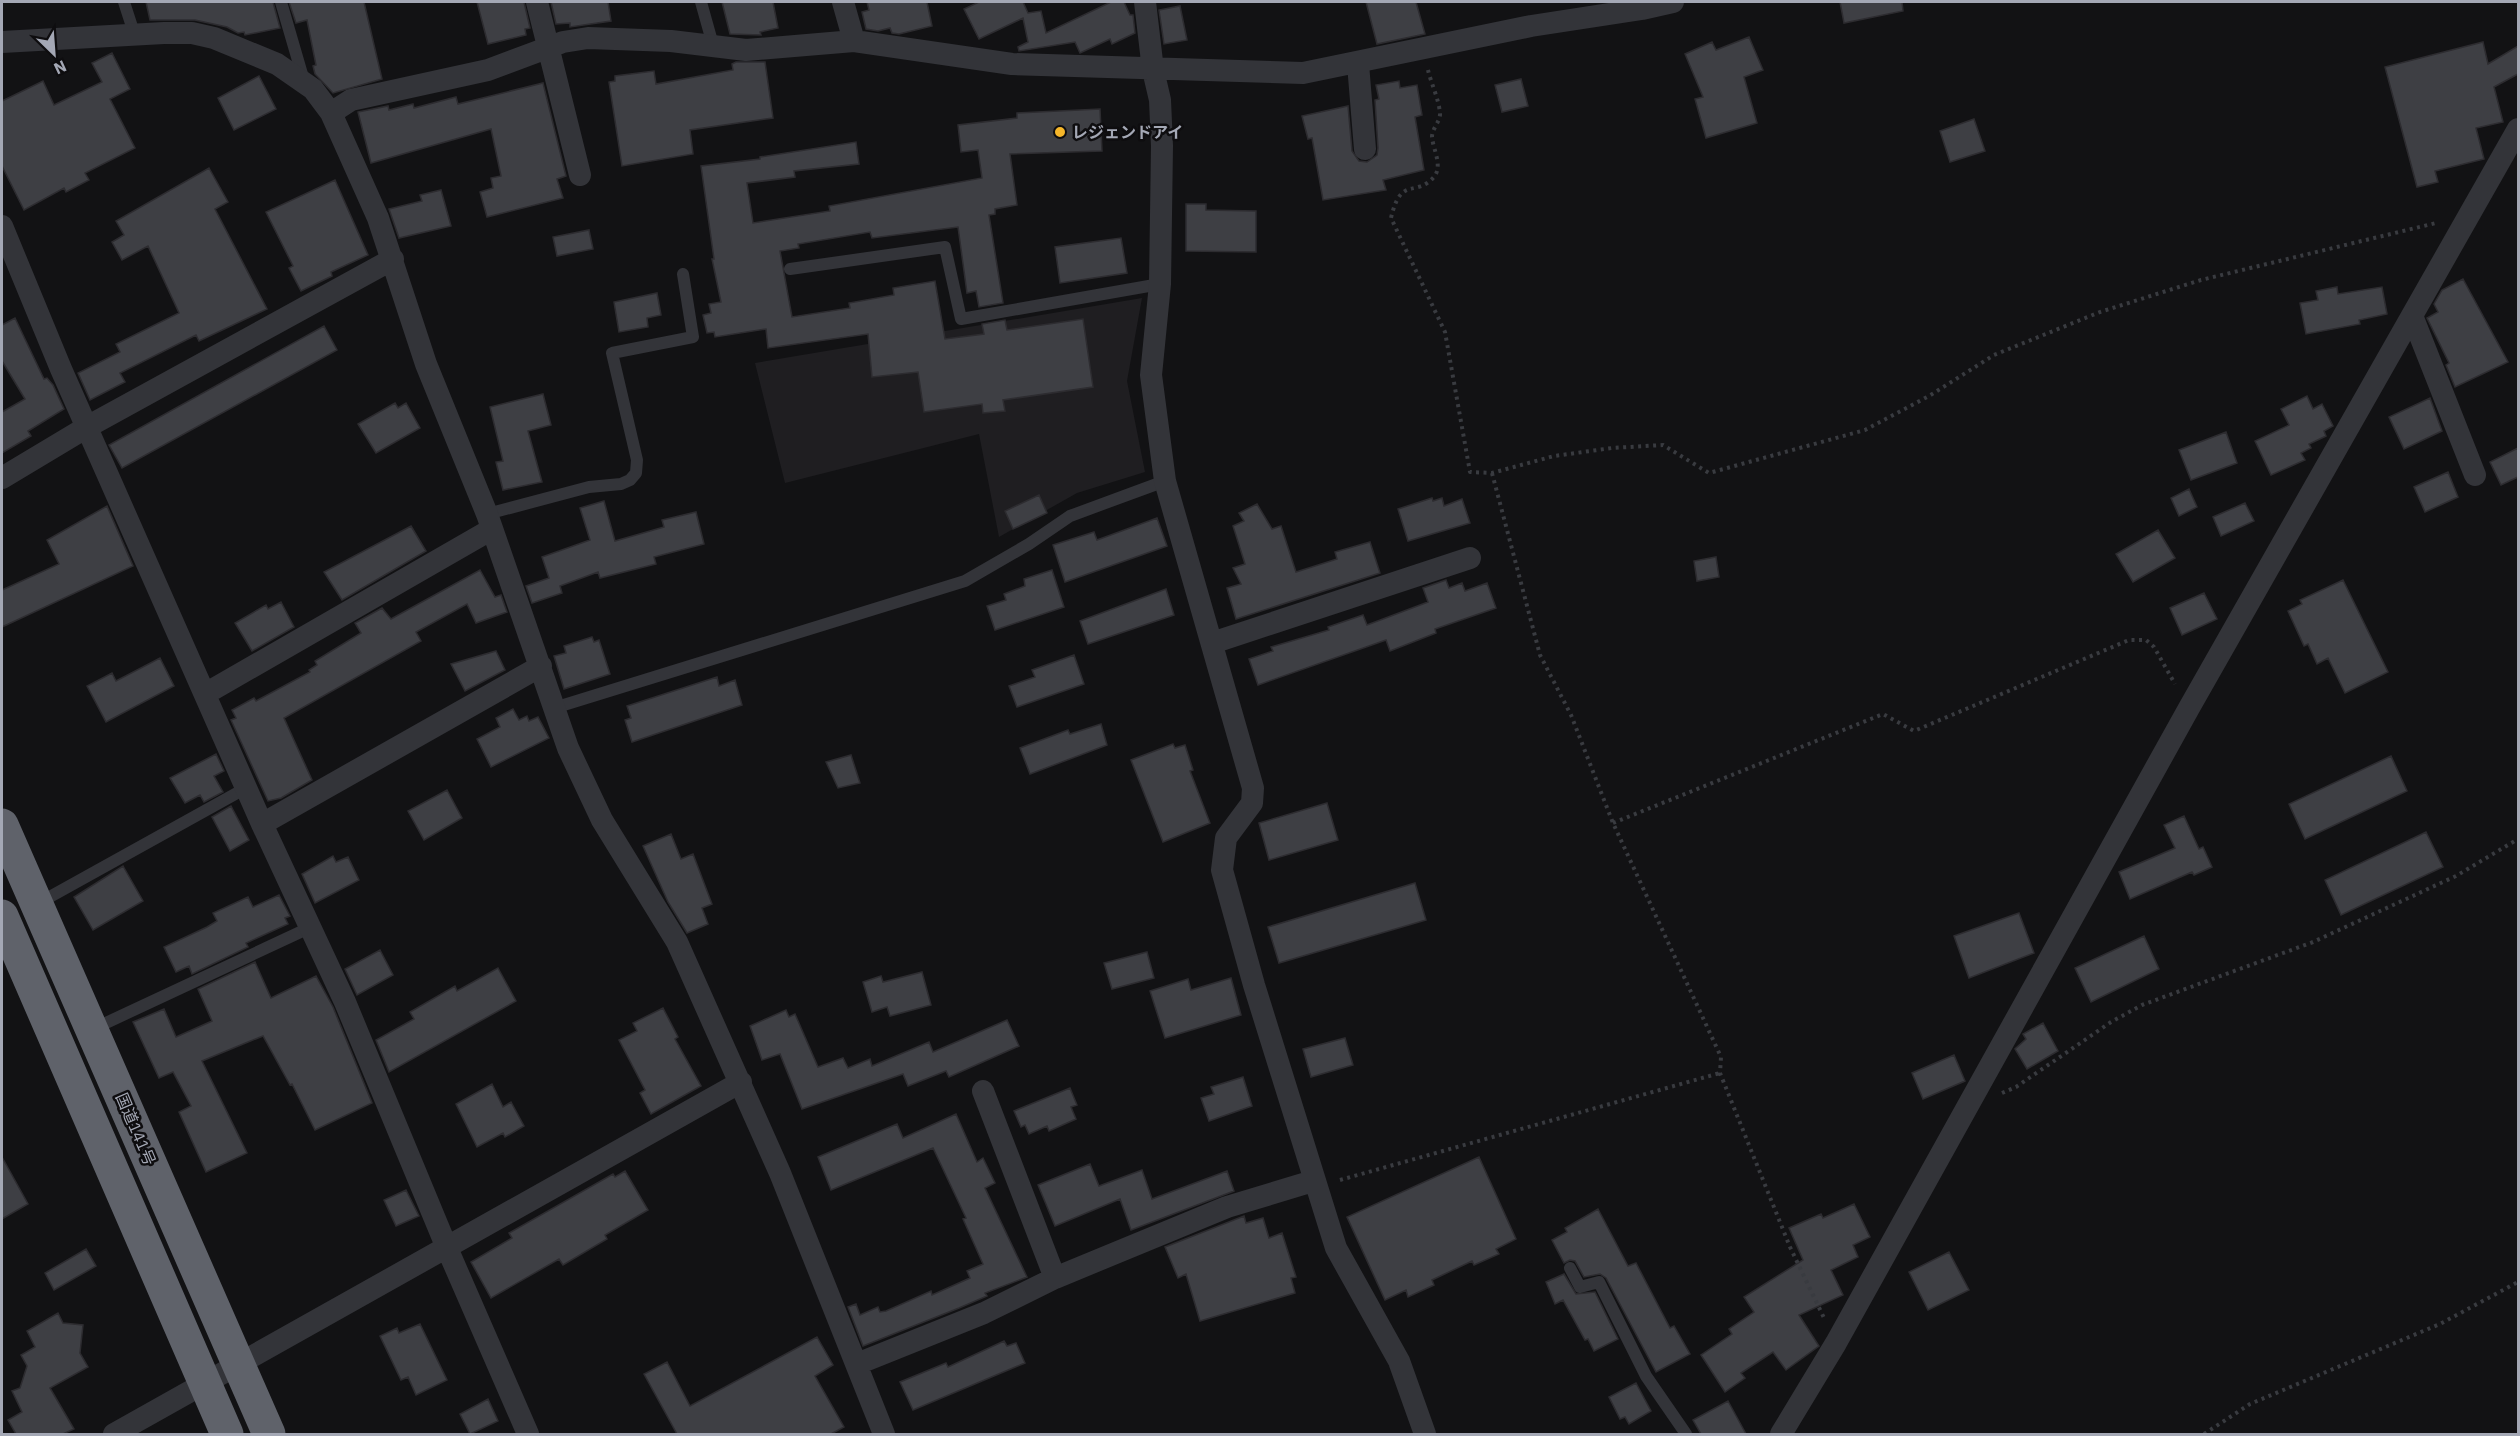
<svg xmlns="http://www.w3.org/2000/svg" width="2520" height="1436" viewBox="0 0 2520 1436" font-family="'IBM Plex Sans','Noto Sans JP',sans-serif">
	<style>
		.built { fill: #1f1e21 }
		.building { fill: #3e3f44; stroke: #2d2c30; stroke-width: 1.5 }
		.lines { fill: none; stroke-linecap: round; stroke-linejoin: round }
		.path { stroke: #393b40; stroke-width: 4; stroke-dasharray: 3 4.5; stroke-linecap: butt }
		.lane { stroke: #333439; stroke-width: 12 }
		.street { stroke: #333439; stroke-width: 22 }
		.highway { stroke: #5f626a; stroke-width: 33 }
		.poi-dot { fill: #f5b62a; stroke: #0e0d0f; stroke-width: 2 }
		.labels { text-anchor: middle; stroke-width: 5; stroke-linejoin: round; paint-order: stroke }
		.poi-label { font-size: 16px; font-weight: bold; fill: #a4a8b5; stroke: #0e0d0f; text-anchor: start }
		.street-label { font-size: 16px; fill: #a4a8b5; stroke: #0e0d0f }
	</style>
	<rect width="100%" height="100%" fill="#121214"/>
	<path class="built" d="M1142 298 1127 381 1145 472 1077 493 999 537 979 434 785 483 755 363Z"/>
	<path class="building" d="M146 2H273L280 28 245 35 244 32 238 33 227 27 195 20H150Z
		M289 2H364L382 79 333 93 315 74 313 66 316 65 307 20 296 23Z
		M477 2H524L530 28 525 29 526 35 488 44Z
		M551 2H608L611 21 570 27V23L556 24Z
		M722 2H773L778 28 760 32 761 35 730 34Z
		M867 2H927L932 26 899 34 892 33 890 28 878 31 866 29 862 12 869 10Z
		M979 2H1023L1028 13 1041 11 1046 33 1111 2H1124L1130 15H1133L1135 33 1112 44 1110 39 1080 53 1075 42 1019 51 1018 47 1028 42 1023 18 979 39 964 9Z
		M1366 2H1416L1425 34 1377 44Z
		M1840 2H1902L1903 11 1844 23Z
		M1180 6 1187 40 1164 44 1159 10Z
		M1749 37 1763 70 1744 77 1757 123 1706 138 1695 99 1703 97 1685 54 1712 42 1716 50Z
		M2483 42 2488 64 2518 46V74L2494 87 2503 122 2476 128 2484 159 2435 171 2438 182 2417 187 2385 67Z
		M112 53 130 89 110 99 135 148 85 173 89 180 66 192 64 188 24 210 2 166V101L43 81 54 105 102 82 92 63Z
		M736 62H765L773 118 690 130 693 154 622 166 609 82 615 81V76L654 71 656 84 733 70 732 64Z
		M259 76 276 109 234 130 218 98Z
		M1521 79 1528 106 1502 112 1495 85Z
		M1399 81 1400 88 1417 85 1422 115 1415 117 1424 170 1383 180 1386 190 1323 200 1312 138 1308 139 1302 116 1348 106 1352 151 1359 161 1367 162 1377 155 1378 148 1375 100 1379 99 1376 85Z
		M543 83 566 176 557 179 563 198 487 217 480 192 493 188 491 178 501 176 491 129 371 163 358 112 388 106 389 110 413 104 414 108 456 97 458 104Z
		M1100 109 1102 151 1010 154 1017 205 995 209V214L989 215 1003 303 979 307 976 291 967 293 958 227 872 238 870 232 798 244 799 248 780 251 792 317 850 308 849 303 894 295 893 288 935 281 945 339 984 334 982 324 1005 320 1007 330 1083 319 1093 387 1003 400 1005 411 983 413 982 404 924 412 918 372 872 377 868 334 768 348 766 329 715 337 714 332 707 333 703 315 711 313 709 304 721 302 712 259H714L701 166 760 159V157L856 142 859 164 794 171 795 177 747 183 753 223 830 211 829 206 982 178 978 150 961 152 958 125 1017 118V113Z
		M1974 119 1985 151 1950 162 1940 131Z
		M209 168 228 202 215 209 267 309 199 341 196 335 120 373 125 382 90 400 78 373 120 352 116 344 179 313 148 246 122 260 112 242 124 235 116 221Z
		M335 180 368 255 331 272 332 276 301 291 289 268 293 266 266 212Z
		M441 190 451 226 399 238 389 209 422 201 420 195Z
		M1186 204H1206V210L1256 211V252L1186 251Z
		M589 230 593 249 557 256 553 237Z
		M1121 238 1127 273 1060 283 1055 247Z
		M2463 279 2508 362 2455 387 2446 365 2449 363 2427 318 2438 312 2434 304 2442 290Z
		M2337 287 2338 294 2382 287 2387 314 2359 320 2360 324 2306 334 2300 303 2318 300 2316 291Z
		M657 293 661 315 647 318 648 327 619 332 614 302Z
		M15 318 44 379 47 378 53 385 64 409 28 431 31 436 2 453V412L25 399 2 361V325Z
		M324 326 337 350 122 468 109 445Z
		M543 394 551 425 528 431 542 482 503 490 496 462 503 461 490 407Z
		M2307 396 2313 409 2322 404 2333 426 2324 431 2326 436 2309 444 2311 448 2301 453 2305 460 2271 475 2255 441 2289 425 2281 409Z
		M2430 398 2442 431 2404 449 2389 417Z
		M395 403 398 408 406 403 420 428 376 453 358 424Z
		M2226 432 2237 463 2191 480 2179 450Z
		M2518 448V477L2501 485 2490 462Z
		M2448 472 2458 497 2425 512 2414 487Z
		M2189 489 2197 507 2179 516 2171 498Z
		M1039 495 1047 513 1013 529 1005 511Z
		M1432 498 1433 501 1442 498 1444 506 1462 499 1470 523 1408 541 1398 509Z
		M604 501 615 541 664 527 662 520 696 512 704 544 654 557 656 564 600 578 598 572 560 586 562 593 532 603 526 586 549 578 542 557 590 540 580 508Z
		M2245 503 2254 521 2221 536 2213 517Z
		M1257 504 1272 529 1281 526 1296 572 1337 559 1335 552 1370 542 1380 573 1236 619 1227 588 1241 584 1233 568 1245 564 1233 526 1244 521 1239 513Z
		M107 506 133 566 2 627V590L59 564 47 540Z
		M1157 518 1167 546 1065 582 1053 545 1094 532 1097 540Z
		M411 526 426 551 342 600 324 572Z
		M2158 530 2175 558 2133 582 2116 554Z
		M1716 557 1719 577 1697 581 1694 561Z
		M480 570 495 597 501 595 507 612 476 623 467 604 416 632 421 641 284 718 312 780 281 798 268 801 231 720 236 718 232 710 254 698 256 701 310 672 309 670 317 665 315 661 361 633 355 623 382 608 391 619Z
		M1052 570 1064 607 995 630 987 606 1006 600 1004 594 1025 586 1024 579Z
		M1446 580 1449 588 1462 583 1465 591 1487 583 1496 608 1435 629 1436 633 1390 651 1386 640 1258 685 1249 659 1273 651 1271 647 1329 630 1328 627 1363 615 1367 625 1428 602 1423 588Z
		M2343 580 2388 672 2345 693 2328 658 2317 664 2308 644 2304 646 2288 611 2302 604 2300 600Z
		M1166 589 1174 615 1088 644 1080 621Z
		M2204 593 2217 619 2182 635 2170 608Z
		M281 602 294 627 252 651 235 623 266 605 268 609Z
		M592 637 594 642 599 640 610 674 564 689 554 656 566 653 564 646Z
		M496 651 505 670 465 691 451 664Z
		M1074 655 1084 684 1017 707 1009 686 1035 677 1032 670Z
		M160 658 174 686 106 722 87 686 112 673 116 681Z
		M717 677 719 686 735 680 742 705 632 742 625 720 631 718 627 706Z
		M513 709 519 720 527 716 529 721 538 717 549 738 491 767 477 739 500 727 496 718Z
		M1101 724 1107 745 1030 774 1020 748 1068 730 1070 734Z
		M1173 744 1175 748 1185 745 1193 770 1190 771 1210 823 1163 842 1131 760Z
		M216 754 224 771 214 776 223 792 204 802 200 795 185 803 170 778Z
		M851 755 860 783 838 788 826 762Z
		M2391 756 2407 791 2305 839 2289 804Z
		M447 790 462 818 424 840 408 811Z
		M1327 803 1338 840 1269 860 1259 823Z
		M231 806 249 840 230 851 212 817Z
		M2184 816 2199 849 2203 847 2212 867 2194 875 2192 872 2130 899 2119 872 2175 848 2164 825Z
		M2426 832 2443 867 2341 915 2325 880Z
		M671 834 681 859 693 854 712 904 702 908 708 924 687 933 668 902 643 846Z
		M333 856 336 862 348 857 359 880 315 903 302 874Z
		M123 866 143 901 93 930 74 897Z
		M1415 883 1426 920 1279 963 1268 927Z
		M279 895 290 916 285 918 288 924 246 943 248 947 192 974 189 966 176 972 164 947 207 927 217 921 213 913 248 897 253 907Z
		M2019 913 2034 953 1969 978 1954 936Z
		M2144 936 2159 969 2091 1002 2075 968Z
		M380 950 393 975 357 995 345 969Z
		M1147 952 1154 978 1112 989 1104 963Z
		M255 962 271 998 316 976 333 1007 372 1103 315 1130 292 1084 290 1085 263 1036 248 1042 202 1061 247 1153 206 1172 179 1112 191 1106 173 1072 159 1078 133 1022 164 1009 176 1037 212 1021 198 989Z
		M498 968 516 1001 389 1072 376 1040 414 1019 410 1012 455 986 457 991Z
		M922 972 931 1005 890 1016 887 1007 872 1012 863 982 881 976 883 982Z
		M1231 978 1241 1015 1165 1038 1150 991 1188 979 1191 990Z
		M663 1008 678 1037 675 1039 701 1086 651 1114 640 1093 645 1090 619 1040 637 1031 633 1023Z
		M786 1010 789 1017 795 1014 818 1067 843 1058 848 1068 870 1059 872 1066 929 1042 933 1052 1007 1020 1019 1046 949 1077 946 1071 908 1086 903 1074 802 1109 780 1054 762 1060 750 1026Z
		M2043 1023 2058 1051 2027 1069 2015 1049 2026 1039 2023 1034Z
		M1345 1038 1353 1065 1311 1077 1303 1049Z
		M1954 1055 1965 1081 1923 1099 1912 1073Z
		M1243 1077 1252 1106 1209 1121 1201 1098 1214 1094 1211 1087Z
		M492 1084 503 1107 511 1102 524 1126 505 1137 503 1133 477 1147 456 1104Z
		M1070 1088 1077 1105 1071 1107 1076 1119 1049 1131 1047 1126 1029 1134 1025 1125 1021 1127 1014 1111Z
		M956 1114 977 1162 983 1158 995 1183 985 1188 1027 1277 985 1293 987 1296 959 1308 863 1346 848 1307 856 1304 860 1315 878 1307 880 1312 886 1311 931 1291 932 1295 970 1278 967 1271 983 1264 963 1219 966 1218 933 1148 831 1190 818 1157 897 1124 903 1138Z
		M2 1157 28 1204 2 1219Z
		M1479 1157 1516 1239 1496 1249 1499 1254 1474 1265 1472 1261 1432 1280 1434 1285 1408 1297 1406 1290 1385 1300 1347 1217Z
		M1090 1164 1099 1186 1142 1170 1152 1199 1227 1171 1234 1191 1131 1230 1120 1199 1055 1226 1038 1185Z
		M625 1171 648 1210 605 1235 607 1239 563 1265 559 1259 491 1298 471 1262 512 1238 509 1233 613 1174 615 1177Z
		M406 1190 419 1216 396 1226 384 1200Z
		M1854 1204 1870 1237 1853 1245 1858 1257 1831 1270 1843 1295 1799 1315 1819 1346 1786 1370 1773 1352 1741 1373 1745 1378 1725 1392 1701 1355 1732 1334 1729 1329 1754 1312 1744 1297 1803 1260 1789 1228 1821 1214 1823 1218Z
		M1598 1209 1628 1266 1636 1263 1670 1328 1674 1326 1690 1354 1656 1372 1606 1278 1600 1274 1584 1277 1575 1261 1570 1260 1564 1263 1552 1240 1567 1232 1565 1228Z
		M1244 1216 1246 1223 1263 1218 1269 1238 1282 1233 1296 1277 1291 1278 1295 1293 1200 1321 1186 1274 1178 1278 1165 1247Z
		M86 1249 96 1266 54 1290 45 1273Z
		M1949 1252 1969 1290 1928 1310 1909 1272Z
		M1564 1274 1576 1294 1595 1292 1618 1339 1594 1351 1588 1339 1585 1340 1563 1300 1555 1304 1546 1282Z
		M58 1313 63 1323 83 1325 80 1353 88 1367 50 1388 74 1429 63 1434H16L8 1420 22 1412 12 1391 20 1388 27 1366 21 1355 35 1347 27 1331Z
		M420 1324 447 1380 416 1395 408 1377 401 1380 380 1336 397 1328 399 1333Z
		M817 1337 833 1365 815 1376 844 1427 831 1434H677L644 1374 667 1362 690 1406Z
		M1004 1341 1007 1346 1016 1343 1025 1363 913 1410 900 1382 946 1363 948 1367Z
		M1636 1383 1651 1411 1629 1424 1625 1417 1620 1419 1609 1397Z
		M488 1399 498 1421 470 1434 460 1414Z
		M1728 1401 1746 1434H1701L1693 1420Z"/>
	<g class="lines">
		<path class="path" d="M1428 70C1431 83 1440 102 1440 115 1439 123 1432 129 1432 137 1433 149 1443 166 1434 177 1415 198 1401 175 1391 218L1445 332 1470 472 1492 473 1554 456 1612 448 1663 445 1709 473 1865 430 1929 396 1994 355 2100 312 2201 280 2436 223
			M1492 473 1540 655 1571 715 1613 823 1721 1057 1720 1073 1790 1247 1824 1318
			M1613 823 1883 714 1914 731 2129 640H2146L2154 647 2175 684
			M2002 1093 2016 1087 2111 1022 2142 1005 2313 942 2456 876 2518 839
			M1340 1180 1720 1073
			M2204 1434 2250 1404 2440 1324 2518 1282"/>
		<path class="lane" d="M124 2 135 36
			M281 2 304 81
			M701 2 713 45
			M790 269 945 247 961 319 1160 284
			M487 514 589 487 621 484 630 480 636 473 637 460 612 353 693 337 683 274
			M554 708 965 581 1029 544 1070 516 1165 481
			M37 904 246 788
			M93 1029 309 928
			M1570 1268 1580 1287 1599 1282 1646 1376 1686 1434"/>
		<path class="street" d="M537 2 580 175
			M843 2 854 41
			M1145 2 1153 70 1160 100 1162 146 1160 284 1151 375 1165 481 1253 788 1252 803 1226 838 1222 870 1254 985 1336 1248 1399 1361 1425 1434
			M2 42 164 33H192L214 38 277 64 313 89 331 113 378 218 426 364 487 514 568 748 602 820 677 942 780 1173 884 1434
			M1358 64 1365 149
			M331 113 351 100 488 70 563 42 588 38 671 41 746 50 854 41 1012 64 1303 73 1531 26 1642 9 1673 2
			M2 226 61 369 262 824 345 1002 447 1248 528 1434
			M2413 318 2475 475
			M2 478 87 427 393 259
			M1212 643 1470 558
			M205 694 492 529
			M262 824 541 666
			M983 1091 1055 1278
			M857 1364 984 1313 1055 1278 1227 1207 1313 1181
			M114 1434 741 1082
			M1781 1434 1836 1343 2189 708 2518 129"/>
		<path class="highway" d="M2 825 269 1434
			M2 916 227 1434"/>
	</g>
	<circle class="poi-dot" cx="1060" cy="132" r="6"/>
	<g class="labels">
		<g class="poi-label">
			<text x="1072" y="138">レジェンドアイ</text>
		</g>
		<g class="street-label">
			<text transform="translate(136 1129) rotate(67)" y="6">国道141号</text>
		</g>
	</g>
	<rect width="2520" height="1436" fill="none" stroke="#a4a8b5" stroke-width="6"/>
	<g transform="translate(54 54) rotate(155)" stroke="#0e0d0f" stroke-width="4.5" paint-order="stroke">
	<path d="M0-4.5L10 22L0 15L-10 22Z" fill="#a4a8b5"/>
	<text y="-9" font-size="16" font-weight="bold" text-anchor="middle" fill="#a4a8b5">N</text>
	</g>
</svg>
